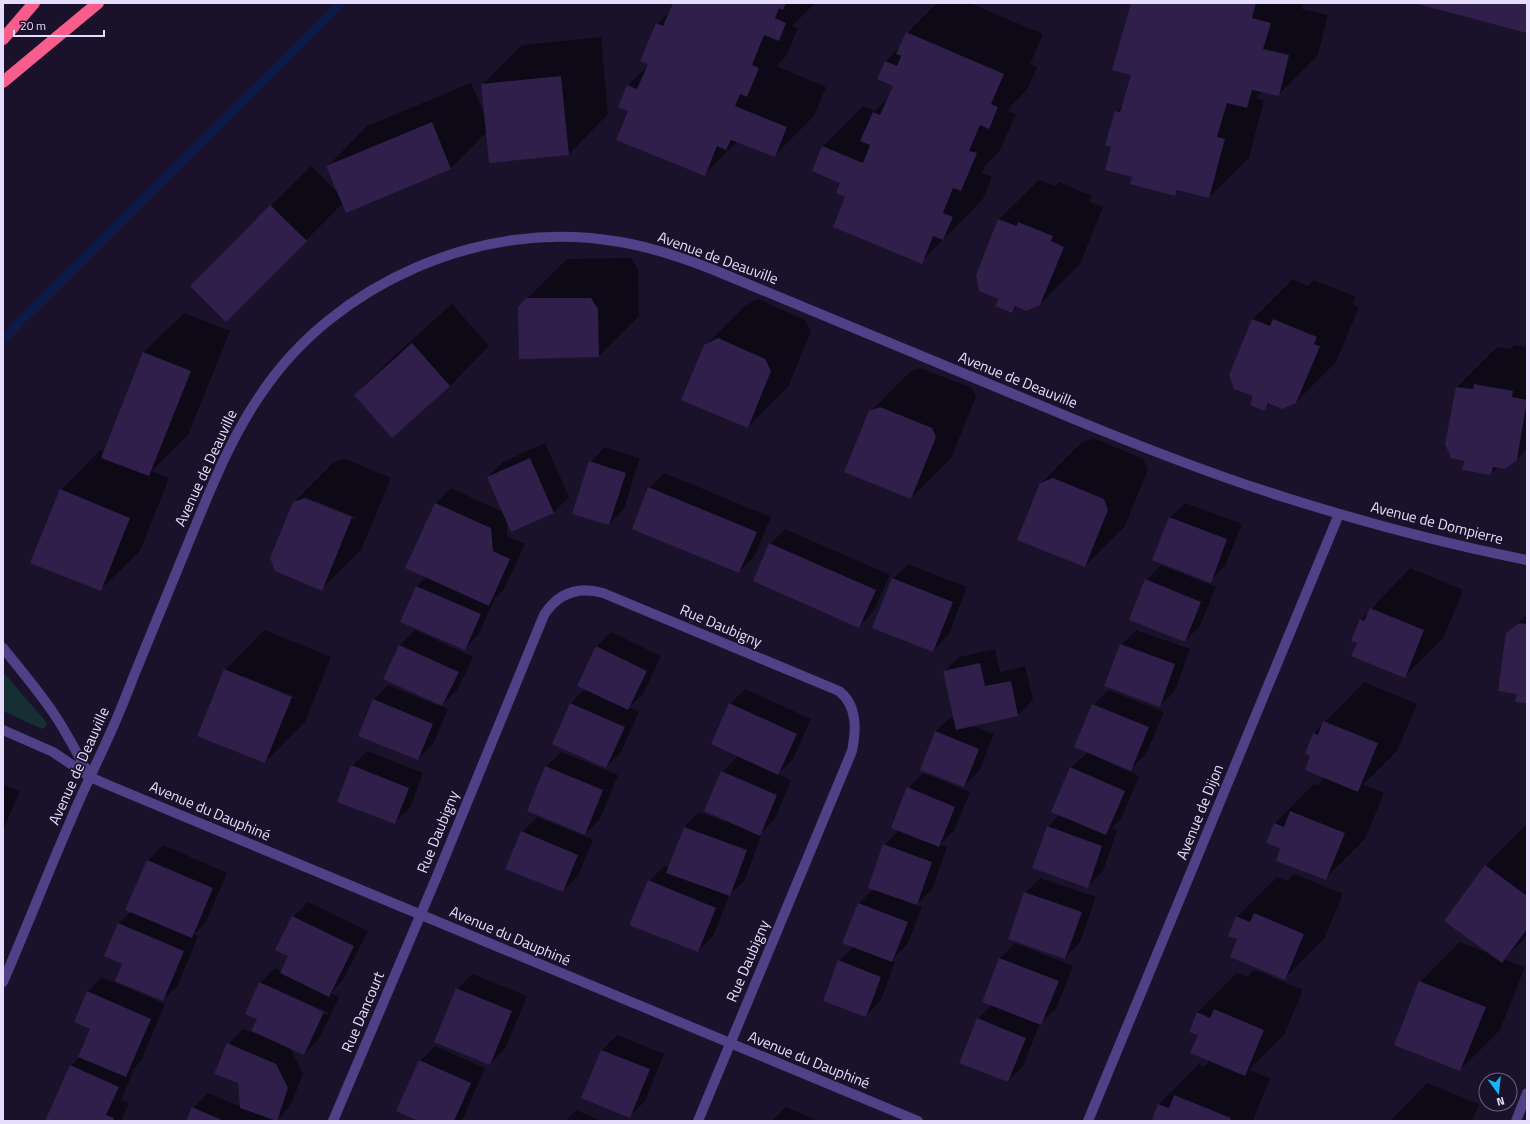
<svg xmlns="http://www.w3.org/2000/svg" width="1530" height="1124" viewBox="0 0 1530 1124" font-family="'Titillium Web',sans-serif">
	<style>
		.green { fill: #152f34 }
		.shadow { fill: #0007; fill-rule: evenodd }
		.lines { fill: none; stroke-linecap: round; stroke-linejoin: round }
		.stream { stroke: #0e1947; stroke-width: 9 }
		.building { fill: #2f1f4a }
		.minor { stroke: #4f4087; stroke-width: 10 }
		.motorway { stroke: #f85d8c; stroke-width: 12 }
		.labels { text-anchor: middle; stroke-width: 3.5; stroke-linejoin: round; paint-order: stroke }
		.street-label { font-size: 15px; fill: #e6ddfd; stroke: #1a122a }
	</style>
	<rect width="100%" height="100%" fill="#1a122a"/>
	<path class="green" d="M3 672 47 723 46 726 42 729 3 711Z"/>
	<path class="shadow" d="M674 3H815L792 26 798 28 786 56 776 66 826 87 814 116 774 156 738 141 704 175 629 111 620 107 628 85 649 65 657 24 672 9Z
		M937 3H970L1043 34 1030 64 1037 67 1028 88 1010 107 1008 111 1016 114 1000 150 985 166 982 173 992 177 983 199 921 262 847 197 841 182 813 170 823 146 863 106 875 111 888 98 894 85 879 79 886 61 901 46 907 33Z
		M1132 3H1304L1302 9 1328 15 1318 55 1278 95 1263 91 1256 98 1264 100 1249 158 1209 197 1180 190 1175 195 1133 176 1112 146 1116 112 1124 104 1132 74Z
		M601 37 608 114 569 154 487 132 451 168 347 212 343 203 226 321 191 286 311 166 340 195 328 166 367 126 471 83 485 115 482 85 522 45Z
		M1039 180 1055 186 1059 182 1092 196 1090 202 1103 207 1080 264 1040 304 1017 306 1012 312 1000 298 977 275 999 219Z
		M631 258 638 269 639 316 599 356 520 358 527 299 567 259Z
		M1293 279 1308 286 1314 280 1356 297 1353 304 1359 307 1336 362 1296 402 1271 403 1265 409 1254 396 1230 375 1253 319Z
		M758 299 805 320 811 331 788 387 748 427 705 346 745 306Z
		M452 304 489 346 450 386 355 395 395 355Z
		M184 313 230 331 188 435 152 471 169 478 140 551 100 590 61 490 100 450 105 452 144 352Z
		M1515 345 1527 347V449L1516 460 1498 467 1491 474 1465 460 1457 387 1497 347 1510 349Z
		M920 368 972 388 976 397 951 458 911 498 870 412 910 372Z
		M1093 438 1143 459 1148 469 1125 526 1085 566 1041 483 1081 443Z
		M545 443 569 497 554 512 511 530 507 520V536L525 544 504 589 495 598 479 634 464 649 402 622 417 586 427 577 407 568 436 503 451 488 503 512 488 477 503 462Z
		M605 447 640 458 624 509 609 524 590 462Z
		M345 459 391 478 361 550 321 589 294 502 334 462ZM316 501 357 518 356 520 316 504Z
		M664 473 771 517 754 557 739 572 649 488Z
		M1185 503 1242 524 1225 566 1210 581 1170 518Z
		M785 529 890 575 873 612 858 627 770 544Z
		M908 564 967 587 948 636 932 651 893 579Z
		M1161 565 1216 587 1200 626 1185 641 1146 580Z
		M1410 568 1463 590 1444 637 1404 677 1358 642 1361 620Z
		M1527 614V702L1518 693 1507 634Z
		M264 630 331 657 305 722 265 762 225 670ZM243 676 297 698 296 699 243 678Z
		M415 630 473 657 457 690 441 706 448 709 433 744 418 759 373 700 388 685 437 705 438 703 384 678 400 645Z
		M1136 630 1190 649 1175 691 1160 706 1121 645Z
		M611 632 661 656 643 694 629 707 639 712 621 752 606 767 553 744 571 703 585 689 596 647Z
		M995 649 1000 672 1025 666 1033 700 1018 715 972 725 994 734 979 771 964 786 935 732 951 717 955 719 944 672 959 657Z
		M1364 682 1417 704 1397 751 1363 785 1384 793 1365 839 1325 879 1282 848 1275 823 1314 784 1318 785 1325 777 1311 756 1314 733Z
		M745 689 811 719 793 759 778 774 791 780 775 819 760 834 761 835 745 880 730 894 713 936 698 951 649 881 664 866 669 868 684 827 699 812 726 822 722 772 738 756 730 704Z
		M1108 690 1164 712 1146 754 1131 769 1100 757 1099 758 1139 776 1121 819 1111 828 1117 830 1103 871 1088 886 1048 827 1060 814 1071 768 1088 752 1093 705Z
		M367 751 423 773 410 808 394 823 352 766Z
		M561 752 618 775 600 819 585 834 546 767Z
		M923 773 970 792 954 831 940 844 947 847 932 889 916 905 922 907 907 945 892 960 895 962 881 1000 866 1016 839 961 854 946 844 942 859 903 874 889 884 845 899 830 908 788Z
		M3 784 20 791 5 826 3 829Z
		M537 817 593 840 578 876 563 891 522 832Z
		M1525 826 1527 828V936L1504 959 1525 967 1500 1030 1460 1070 1420 982 1460 942 1488 953 1485 866Z
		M163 845 227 873 206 922 194 934 198 936 178 985 163 1000 124 963 119 923 131 911 148 861Z
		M1294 874 1343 894 1324 939 1284 979 1239 939 1237 917 1277 877 1287 881Z
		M1040 878 1096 897 1080 942 1065 958 1025 893Z
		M308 902 368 931 343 980 331 993 339 997 319 1039 304 1054 290 1048 303 1073 291 1105 276 1121H187L193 1108 208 1093 241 1107 238 1083 228 1044 243 1029 251 1032 258 1018 260 983 275 968 282 971 289 956 293 917ZM265 984 329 1013 328 1015 265 986Z
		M1015 943 1073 966 1056 1009 1040 1023 1023 1066 1008 1081 978 1019 991 1005 1000 958Z
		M1254 970 1303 990 1284 1035 1249 1070 1270 1078 1253 1121H1159L1153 1118 1159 1104 1199 1064 1204 1067 1210 1060 1199 1035 1197 1013 1237 973 1247 977Z
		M472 974 527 996 505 1049 490 1064 457 989Z
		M102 977 165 1004 141 1061 131 1071 133 1072 121 1100 129 1103 121 1121H46L71 1066 80 1056 91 1028 87 992Z
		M617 1035 664 1054 645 1101 630 1116 602 1050Z
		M435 1046 485 1068 463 1118 460 1121H422L420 1061Z
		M1427 1083 1479 1104 1472 1121H1390Z
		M786 1107 818 1121H771Z
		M576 1110 601 1121H565Z"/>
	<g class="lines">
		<path class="stream" d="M3 339 341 3"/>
	</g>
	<path class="building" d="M673 3H786L783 10 779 8 775 18 786 23 779 41 764 35 752 65 759 68 747 97 740 94 735 106 787 127 775 157 731 140 726 150 717 146 705 176 616 140 628 111 618 107 627 85 637 89 648 64 640 61 656 23 663 26Z
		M1131 3H1256L1252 18 1271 23 1263 49 1289 55 1279 96 1252 90 1247 108 1227 103 1217 137 1225 139 1209 198 1177 190 1175 196 1130 184 1132 177 1105 170 1111 147 1105 145 1115 111 1120 112 1131 75 1112 70Z
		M1414 3H1527V33Z
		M906 32 1004 74 991 104 998 107 989 129 980 125 969 151 977 153 961 191 953 188 943 213 953 217 943 240 933 236 922 264 833 227 845 197 836 193 840 183 812 171 822 146 863 163 870 145 860 141 873 112 880 115 893 86 877 79 885 61 897 66 901 56 896 54Z
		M561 76 569 155 489 163 481 84Z
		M432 122 451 169 346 213 326 166Z
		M270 205 307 241 226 322 190 286Z
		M998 219 1017 226 1018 222 1053 236 1051 241 1064 247 1040 305 1026 311 1015 306 1012 313 995 306 999 299 979 291 976 275Z
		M526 298H591L598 309 599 357 519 359 518 307Z
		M1252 319 1270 326 1273 319 1317 337 1314 344 1320 346 1296 403 1282 409 1268 403 1265 411 1250 405 1253 396 1234 389 1229 375Z
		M718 338 765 359 771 371 748 428 681 400 704 345Z
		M412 343 450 386 392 438 354 395Z
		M143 352 191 371 149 476 101 458Z
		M1474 384 1513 391 1512 397 1527 400 1517 460 1505 469 1493 467 1491 475 1462 470 1464 461 1451 458 1445 444 1456 387 1473 389Z
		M880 407 932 428 936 437 911 499 844 472 869 411Z
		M530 458 554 513 511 532 487 477Z
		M589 461 626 473 609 525 572 514Z
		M1053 478 1104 499 1108 510 1085 567 1017 540 1040 483Z
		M648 487 757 532 739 573 632 529Z
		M60 489 130 518 101 591 30 563Z
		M305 498 352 517 322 591 275 571 270 558 293 502Z
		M435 503 491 528 493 551 510 559 489 606 405 568Z
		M1169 517 1227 539 1211 583 1152 560Z
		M769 543 876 590 859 628 753 581Z
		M892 578 953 602 933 652 872 628Z
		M1145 579 1201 602 1185 642 1129 620Z
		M416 586 481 614 465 650 400 622Z
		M1370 608 1424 630 1405 678 1351 656 1357 643 1351 641 1360 619 1364 621Z
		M1519 623 1527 624V703L1515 702 1517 694 1498 691 1506 633Z
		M1120 644 1175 664 1160 707 1104 686Z
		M399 645 459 672 442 706 383 679Z
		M596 646 647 671 628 710 577 686Z
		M980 663 985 686 1011 681 1018 716 956 730 943 671Z
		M224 669 292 697 265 763 197 736Z
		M373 699 433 724 418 760 358 736Z
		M570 703 625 727 606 768 552 744Z
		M729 703 797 734 778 775 711 744Z
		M1092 704 1149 727 1131 771 1074 747Z
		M1323 721 1378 743 1358 792 1305 770 1310 756 1305 754 1313 733 1318 735Z
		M935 731 979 749 964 787 920 770Z
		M351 765 409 788 395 824 337 802Z
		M545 766 603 790 585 835 527 811Z
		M1070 767 1125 791 1106 835 1051 812Z
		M721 771 777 795 760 836 704 811Z
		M907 787 955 807 939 847 891 828Z
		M1290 811 1345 833 1326 880 1276 861 1280 848 1266 843 1274 823 1284 827Z
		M1047 826 1102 846 1088 888 1032 868Z
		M684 827 747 850 730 896 666 873Z
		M521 831 578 855 563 892 505 869Z
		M883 844 932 862 917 905 868 888Z
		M147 860 213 888 192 938 125 910Z
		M1485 865 1527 896V929L1502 963 1444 921Z
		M648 880 716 908 698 952 629 925Z
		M1024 892 1082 912 1065 959 1008 939Z
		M858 903 908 922 892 962 842 943Z
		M1254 913 1304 934 1285 980 1230 957 1237 939 1228 936 1236 916 1250 922Z
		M292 916 354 946 329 997 280 973 288 956 275 950Z
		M118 923 184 951 163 1001 115 981 122 964 104 956Z
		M999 958 1059 981 1041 1025 982 1002Z
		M838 960 881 977 866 1017 823 1001Z
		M1419 981 1486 1007 1460 1071 1394 1045Z
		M259 982 324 1012 304 1055 251 1031 257 1019 245 1014Z
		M456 988 512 1011 490 1065 434 1042Z
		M87 991 151 1019 126 1077 78 1057 90 1029 74 1022Z
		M1214 1009 1264 1030 1245 1076 1190 1053 1198 1035 1189 1032 1197 1012 1210 1018Z
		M977 1018 1026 1038 1008 1082 959 1063Z
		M227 1043 276 1064 288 1088 277 1121 240 1108 238 1083 214 1074Z
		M601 1050 650 1069 630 1118 581 1098Z
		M419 1060 471 1083 454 1121H419L396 1111Z
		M70 1065 119 1087 106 1115 114 1118 113 1121H45Z
		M1174 1095 1231 1118 1230 1121H1157L1152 1119 1158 1104 1169 1108Z
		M192 1107 224 1121H186Z"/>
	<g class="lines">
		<path class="minor" d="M3 648C20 669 37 689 52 711 66 731 77 753 89 775
			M3 730 53 752 90 777 113 787 918 1121
			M3 982C26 929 47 875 70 822 83 790 99 759 113 727 121 709 128 691 135 673 154 627 173 580 192 534 212 486 231 437 261 394 335 283 482 219 614 241 649 246 681 257 714 270 825 317 936 363 1047 408 1126 441 1206 473 1287 498 1366 523 1446 544 1527 560
			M333 1121 437 876 544 615C558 593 578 586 603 593L839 691C858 706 856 731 852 751L698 1121
			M1088 1121 1339 514
			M1516 1121 1527 1093"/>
		<path class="motorway" d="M3 39 34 3
			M3 82 98 3"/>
	</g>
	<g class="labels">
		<g class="street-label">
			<text transform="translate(718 258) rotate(20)" y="5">Avenue de Deauville</text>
			<text transform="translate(1018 380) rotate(22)" y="5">Avenue de Deauville</text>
			<text transform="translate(206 468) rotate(-65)" y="5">Avenue de Deauville</text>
			<text transform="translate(1437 523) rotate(14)" y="5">Avenue de Dompierre</text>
			<text transform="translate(721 626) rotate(23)" y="5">Rue Daubigny</text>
			<text transform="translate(79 766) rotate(-66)" y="5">Avenue de Deauville</text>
			<text transform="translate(210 811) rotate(23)" y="5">Avenue du Dauphiné</text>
			<text transform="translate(1200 812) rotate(-68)" y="5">Avenue de Dijon</text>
			<text transform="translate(438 832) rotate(-68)" y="5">Rue Daubigny</text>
			<text transform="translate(510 936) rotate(23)" y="5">Avenue du Dauphiné</text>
			<text transform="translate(748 961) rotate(-67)" y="5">Rue Daubigny</text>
			<text transform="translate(363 1012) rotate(-67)" y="5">Rue Dancourt</text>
			<text transform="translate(809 1060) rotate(22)" y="5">Avenue du Dauphiné</text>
		</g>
	</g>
	<rect width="1530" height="1124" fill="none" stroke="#e6ddfd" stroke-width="8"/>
	<g transform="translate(1498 1092) rotate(165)"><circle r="19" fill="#1a122a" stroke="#6c637e"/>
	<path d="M0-3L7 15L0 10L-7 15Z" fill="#12b6f4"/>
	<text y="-6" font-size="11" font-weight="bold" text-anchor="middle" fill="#e6ddfd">N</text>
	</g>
	<path d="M14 30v6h90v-6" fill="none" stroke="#e6ddfd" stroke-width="2"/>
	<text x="20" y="30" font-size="12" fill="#e6ddfd" stroke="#1a122a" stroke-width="3" paint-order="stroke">20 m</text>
</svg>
